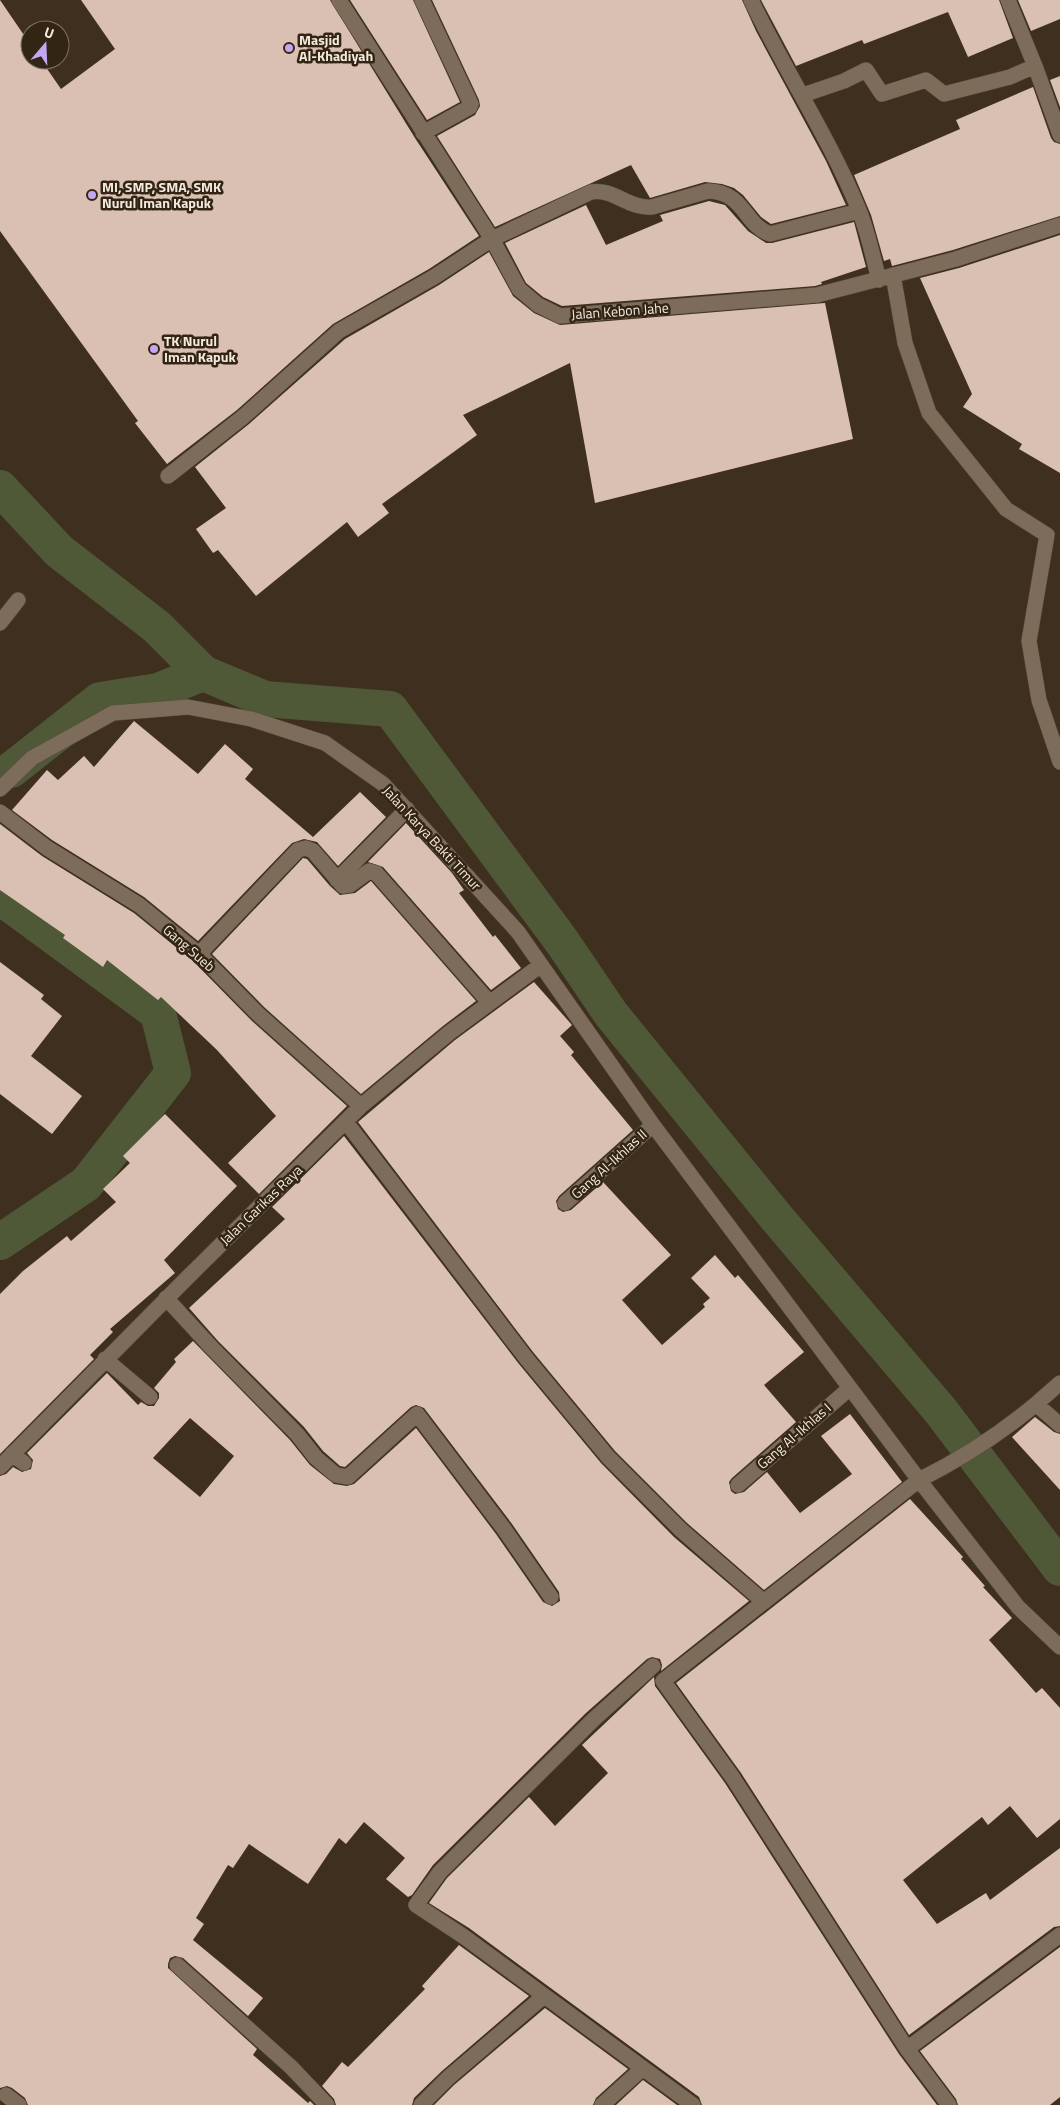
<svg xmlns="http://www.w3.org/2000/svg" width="1060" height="2105" viewBox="0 0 1060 2105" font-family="'Titillium Web',sans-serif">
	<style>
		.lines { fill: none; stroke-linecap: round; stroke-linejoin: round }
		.canal { stroke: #4f5937; stroke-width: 36 }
		.building { fill: #dabfb3; fill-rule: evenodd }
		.minor-casing { stroke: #5a4e3f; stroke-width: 16 }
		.minor { stroke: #7c6c59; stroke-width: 15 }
		.poi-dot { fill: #c4a7f1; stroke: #332514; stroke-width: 2 }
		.labels { text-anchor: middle; stroke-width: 5; stroke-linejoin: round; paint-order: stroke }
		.poi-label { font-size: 14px; font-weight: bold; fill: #f3e9df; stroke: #332514; text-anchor: start }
		.street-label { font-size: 14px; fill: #f3e9df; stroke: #332514 }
	</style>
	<rect width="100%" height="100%" fill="#3e2f1e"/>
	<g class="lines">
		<path class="canal" d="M0 488 59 551 157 627 203 673 265 699 390 709 563 943 611 1014 776 1217 940 1410 1060 1568
			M11 770 100 700 158 691 203 673
			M0 897 158 1013 173 1073 86 1184 0 1242"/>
	</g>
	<path class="building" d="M0 0 30 44V60H41L61 89 115 49 81 0H330L415 138 479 236 429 269 333 324 237 410 167 464 135 423 138 421 0 231Z
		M350 0H413L460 102 427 120Z
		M432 0H742L756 31 826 161 846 205 771 224 761 217 743 195 734 188 722 184 705 182 650 198 631 165 495 227 437 136 475 115 480 106 479 100Z
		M761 0H999L1013 38 968 57 948 12 864 44 862 40 796 66Z
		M1018 0H1060V19L1031 31Z
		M1060 76V107L1050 80Z
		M1033 87 1051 138 1054 142 1060 144V216L953 250 892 266 890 259 884 261 871 215 854 175 960 129 956 120Z
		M709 201 725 205 748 231 766 243H772L854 222 866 267 821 282 822 284 815 286 562 306 543 297 526 283 505 243 586 205 606 245 663 221 660 215Z
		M1060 235V473L1019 449 1022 444 963 407 972 394 920 278 959 268Z
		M489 252 513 296 534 313 560 325 825 303 853 439 595 503 570 363 463 415 477 435 382 504 389 513 358 537 347 522 256 596 218 550 213 553 196 529 226 508 195 467 249 424 345 339 439 285Z
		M134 721 198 774 225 744 253 769 245 779 313 837 360 792 386 817 338 866 317 842 304 839 292 843 198 941 144 897 52 840 12 810 47 770 58 780 84 756 94 767Z
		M406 823 452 873 464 890 459 893 493 937 495 935 521 968 491 990 383 867 368 862Z
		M0 824 42 856 134 913 193 961 252 1021 347 1106 259 1194 228 1163 276 1116 217 1050 161 997 158 1000 107 960 103 967 63 938 65 935 0 890Z
		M303 858 307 859 330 886 340 895 355 893 371 881 476 1001 443 1026 361 1094 264 1007 212 954Z
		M0 962 44 995 41 999 62 1016 31 1056 82 1096 52 1134 0 1094Z
		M534 982 572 1025 560 1036 574 1052 571 1055 633 1130 559 1196 556 1201 558 1209 563 1212 571 1210 603 1182 671 1255 622 1300 662 1345 705 1307 703 1304 710 1298 691 1278 715 1255 735 1278 738 1275 804 1352 764 1385 796 1422 732 1478 729 1482 731 1491 735 1494 744 1492 767 1472 800 1513 852 1474 821 1436 850 1414 902 1482 764 1590 687 1523 615 1451 533 1352 358 1122 455 1040Z
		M165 1114 237 1186 164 1260 175 1273 110 1329 113 1332 90 1355 94 1359 0 1454V1294L23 1271 67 1236 71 1241 116 1202 103 1189 130 1163 123 1156Z
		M344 1136 519 1364 601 1463 674 1537 749 1601 661 1671 662 1665 660 1659 652 1657 647 1659 586 1713 433 1865 412 1895 408 1897 386 1879 405 1858 364 1822 346 1844 339 1838 308 1884 249 1844 233 1868 228 1865 196 1918 204 1924 193 1940 263 1998 248 2016 183 1958 175 1956 170 1958 168 1964V1968L257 2049 253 2055 308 2103 310 2101 314 2105H28L25 2098 12 2088 7 2086 0 2088V1476L6 1474 13 1467 22 1472 31 1469 33 1460 27 1453 107 1373 138 1405 141 1402 148 1406H154L159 1398V1393L154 1388 176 1362 174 1359 193 1341 290 1440 310 1465 334 1484 347 1486 354 1484 416 1428 496 1534 543 1602 552 1606 560 1601 559 1592 512 1524 424 1408 416 1405 411 1407 345 1467 340 1466 323 1451 304 1427 218 1341 189 1308 285 1219 272 1207ZM190 1418 234 1456 200 1497 153 1458Z
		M1035 1417 1054 1432 1060 1434V1490L1012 1437Z
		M910 1499 963 1557 961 1559 985 1586 983 1587 1012 1618 989 1640 1036 1693 1042 1688 1060 1708V1819L1037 1838 1010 1806 988 1825 982 1817 903 1880 937 1924 986 1893 990 1900 1060 1848V1926L1054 1927 909 2035 741 1773 676 1683Z
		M654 1677 655 1686 725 1783 899 2054 937 2105H702L699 2097 469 1928 429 1903 447 1878 529 1797 555 1826 608 1773 582 1745Z
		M459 1945 529 1996 442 2071 414 2098 412 2105H336L334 2099 322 2086 342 2062 348 2067 425 1989 422 1986Z
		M1060 1947V2097L1050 2105H958L956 2099 920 2051Z
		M545 2008 628 2069 596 2098 593 2105H434L454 2085Z
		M643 2080 677 2105H616Z"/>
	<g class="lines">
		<g class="minor-casing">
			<path id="minor" d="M339 0 492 239 519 289 538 305 560 316 817 295 956 259 1060 225
				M422 0 471 104 470 107 423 133
				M751 0C785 71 829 137 859 210 868 232 873 257 879 280
				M1008 0 1035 66 1060 135
				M803 95 844 81 866 70 882 94 926 80 944 94 1010 77 1035 66
				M893 275 905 343 929 413 1006 509 1047 535 1029 641 1039 700 1060 762
				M168 476 243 417 339 331 434 277 492 239 591 192C613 188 629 209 652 207L708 191C745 192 744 225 770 234L859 211
				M0 623 18 600
				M0 789 32 758 113 713 188 707 251 719 325 743 383 784 518 932 653 1125 919 1480 1018 1607 1060 1647
				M0 812 47 848 139 905 199 954 258 1014 361 1106
				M337 880 407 809
				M199 954 298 850 306 848 313 851 343 886 350 885 369 871 376 873 489 1002
				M346 1122 526 1358 608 1457 681 1530 764 1602
				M565 1203 653 1125
				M166 1298 211 1347 297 1434 316 1458 336 1475 348 1477 417 1414 504 1529 551 1597
				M105 1359 150 1397
				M1036 1404 1060 1383
				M12 1454 24 1463
				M0 1467 185 1280 361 1106 449 1033 541 965
				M738 1485 850 1388
				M653 1666 593 1720 440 1872 416 1905 463 1936 693 2105
				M177 1965 291 2067 327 2105
				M907 2049 733 1778 663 1681 919 1480C961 1459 1000 1434 1036 1404L1060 1425
				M6 2095 19 2105
				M421 2105 448 2078 544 1996
				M602 2105 643 2068
				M949 2105 907 2049 1060 1935"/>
		</g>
		<use href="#minor" class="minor"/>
	</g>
	<g class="poi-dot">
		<circle cx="289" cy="48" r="5"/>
		<circle cx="92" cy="195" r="5"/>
		<circle cx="154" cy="349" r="5"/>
	</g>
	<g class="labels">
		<g class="poi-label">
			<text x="299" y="45">Masjid<tspan x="299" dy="16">Al-Khadiyah</tspan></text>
			<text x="102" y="192">MI, SMP, SMA, SMK<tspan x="102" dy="16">Nurul Iman Kapuk</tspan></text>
			<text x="164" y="346">TK Nurul<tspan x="164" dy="16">Iman Kapuk</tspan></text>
		</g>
		<g class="street-label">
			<text transform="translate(620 311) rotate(-4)" y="5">Jalan Kebon Jahe</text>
			<text transform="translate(432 838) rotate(47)" y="5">Jalan Karya Bakti Timur</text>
			<text transform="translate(189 948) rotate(41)" y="5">Gang Sueb</text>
			<text transform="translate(609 1164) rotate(-42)" y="5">Gang Al-Ikhlas II</text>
			<text transform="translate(261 1205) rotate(-44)" y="5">Jalan Garikas Raya</text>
			<text transform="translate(794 1436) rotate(-41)" y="5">Gang Al-Ikhlas I</text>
		</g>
	</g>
	<g transform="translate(45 45) rotate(19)"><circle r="24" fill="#332514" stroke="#807365"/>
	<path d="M0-4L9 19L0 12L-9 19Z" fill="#c4a7f1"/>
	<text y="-8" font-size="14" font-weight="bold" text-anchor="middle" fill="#f3e9df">U</text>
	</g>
</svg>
